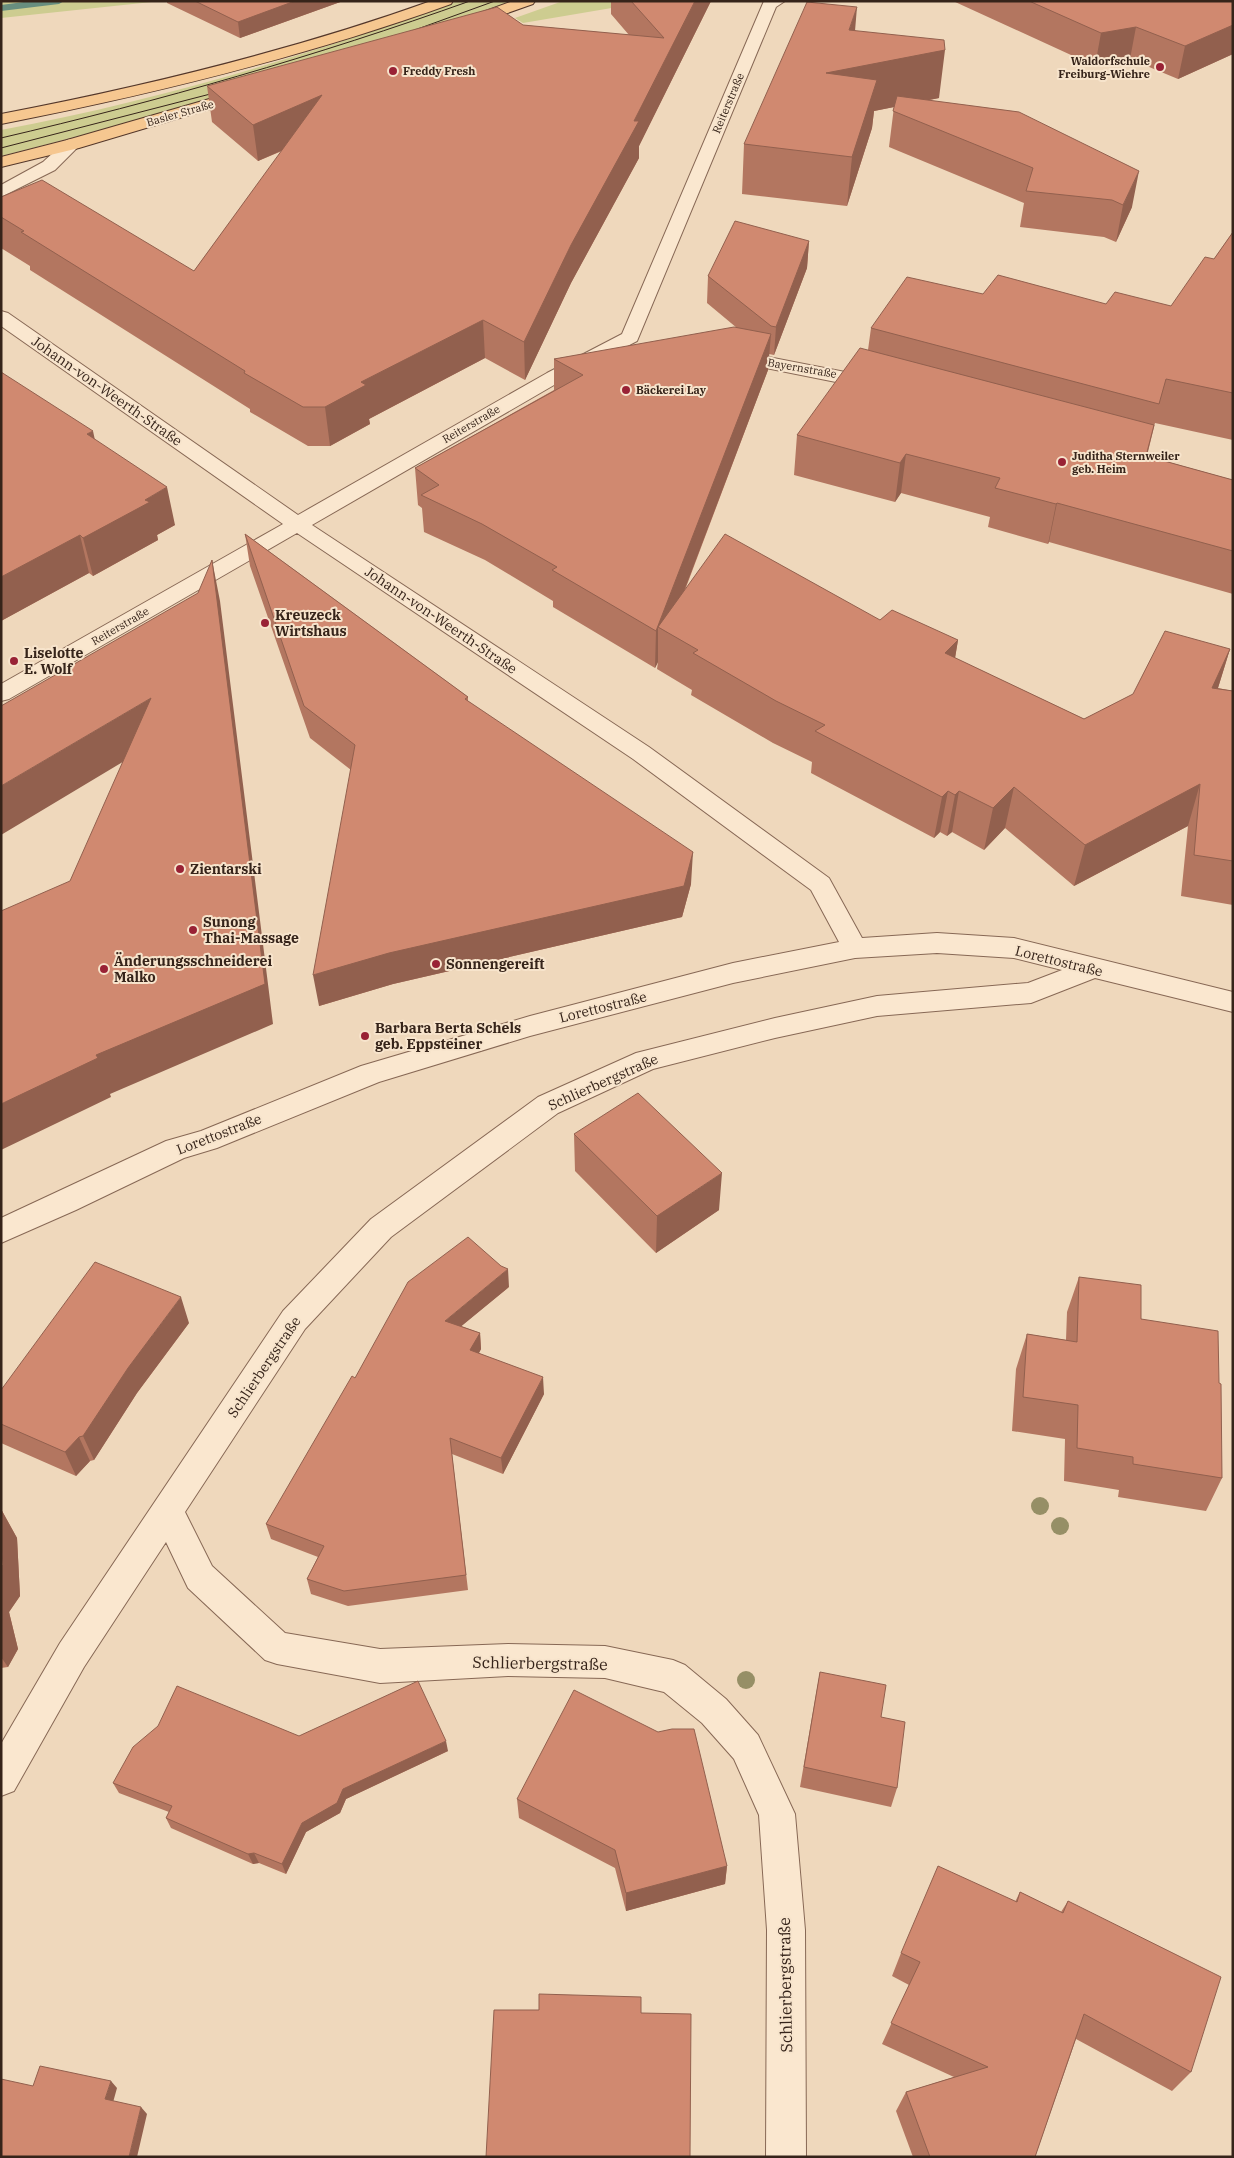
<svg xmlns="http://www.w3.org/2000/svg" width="1234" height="2158" viewBox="0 0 1234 2158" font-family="'IBM Plex Serif',serif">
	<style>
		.green { fill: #cdcc90 }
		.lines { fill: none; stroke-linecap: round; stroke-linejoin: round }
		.stream { fill: #688e7f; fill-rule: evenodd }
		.minor-casing { stroke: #876855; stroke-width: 2 }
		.major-casing { stroke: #54372a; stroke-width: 2 }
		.minor { fill: #fae7cf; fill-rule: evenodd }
		.major { fill: #f6c790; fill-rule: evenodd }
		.tram { stroke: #36241a; stroke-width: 1 }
		.tree { fill: #968f66 }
		.wall { fill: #b37660 }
		.shaded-wall { fill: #92604e }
		.building { fill: #d08970; stroke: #92604e }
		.poi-dot { fill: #992235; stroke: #f7e4cc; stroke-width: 2 }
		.labels { text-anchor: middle; stroke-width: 4; stroke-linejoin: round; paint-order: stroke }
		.far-poi-label { font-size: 11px; font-weight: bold; fill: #36241a; stroke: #f7e4cc; text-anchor: start }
		.far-street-label { font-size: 11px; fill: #36241a; stroke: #f7e4cc }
		.street-label { font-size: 14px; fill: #36241a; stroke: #f7e4cc }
		.poi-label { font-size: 14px; font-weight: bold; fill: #36241a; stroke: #f7e4cc; text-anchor: start }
		.near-street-label { font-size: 16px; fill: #36241a; stroke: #f7e4cc }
	</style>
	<rect width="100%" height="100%" fill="#efd8bc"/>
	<path class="green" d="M1 1H161L1 18Z
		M458 1H512C343 59 174 113 1 156V130C156 101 310 55 458 1Z
		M563 1H653L523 23 515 18Z"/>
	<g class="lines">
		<path class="stream" d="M31 1H64L59 4 1 11V5Z"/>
		<g class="minor-casing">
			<path id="minor" d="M764 1H785L776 7 637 341 561 381 312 525 649 747 829 878 862 938 937 933 1014 938 1233 992V1012L1095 978 1031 1003 877 1016 775 1038 653 1069 558 1113 391 1237 305 1329 185 1512 212 1566 285 1633 380 1649 508 1644 605 1646 673 1660 685 1665 726 1699 758 1735 795 1814 805 1930 806 2157H766L767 1930 759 1815 734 1759 702 1723 664 1692 605 1678 508 1676 380 1683 277 1664 265 1660 188 1588 166 1542 84 1667 14 1791 1 1796V1744L60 1643 283 1311 371 1219 538 1097 636 1053 775 1018 877 996 1028 983 1062 970 1014 958 937 953 855 958 733 983 530 1036 379 1082 217 1148 184 1158 76 1210 1 1243V1218L166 1141 201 1131 361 1066 530 1016 733 963 839 942 811 890 633 759 297 533 9 699 1 701V684L283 524 1 326V311L8 313 298 515 547 373 622 334Z
				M73 139 79 140 81 144 55 170 1 197V185L43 162 67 140Z
				M732 350 876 378 883 380 886 384 883 388 876 390 725 360 722 356 725 352Z"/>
		</g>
		<g class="major-casing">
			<path id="major" d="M431 1H453L451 4C304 57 154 94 1 124V114C147 86 291 51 431 1Z
				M513 1H535L533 4 471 26H461L458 23 461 20Z
				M244 89 250 91 252 94 250 97 79 148 1 167V157L67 140Z"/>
		</g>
		<use href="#minor" class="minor"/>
		<use href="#major" class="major"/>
		<path class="tram" d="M412 31 495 1
			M1 138C160 101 316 56 470 1
			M1 148 222 91"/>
	</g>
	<g class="tree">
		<circle cx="1040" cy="1506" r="9"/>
		<circle cx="1060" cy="1526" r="9"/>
		<circle cx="746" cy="1680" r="9"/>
	</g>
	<path class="wall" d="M167 1H343L240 38 167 3Z
		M611 1H711L639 146V158L571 283 525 380 485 358 369 419 370 424 330 446H308L250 412V409L30 270V266L1 248V197L194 271 282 151 258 161 212 122 207 86 523 25 629 35 611 14Z
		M953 1H1233V54L1178 79 1130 59 1095 66Z
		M855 30 939 98 929 100 1132 207 1116 242 1104 237 1020 227 1024 203 889 147 894 107 874 111 872 128 847 206 742 194 744 144Z
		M1233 232V440L1155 423 1147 456 1233 480V594L1049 542 1048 544 988 527 990 517 901 493 895 502 794 475 797 435 868 350 871 328 983 294 1106 304 1171 306 1214 259Z
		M809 241 807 268 774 355 769 354 768 370 685 590 880 620 958 640 955 658 1084 719 1230 649 1218 688 1233 691V905L1181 896 1188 826 1074 886 1005 828 984 850 952 832 947 836 940 832 934 838 811 773 812 762 773 743 691 695 692 690 657 669 658 662 655 668 553 607V601L485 560 424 532 422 508 418 505 415 468 554 390V359L737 328 707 303 708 276Z
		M1 372 94 439 175 525 157 535 158 540 93 576 89 573 1 621Z
		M245 534 468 697V701L691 884 682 917 393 984 319 1006 351 770 310 738 250 566Z
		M574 1134 719 1210 656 1253 575 1171Z
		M1079 1277 1141 1319 1219 1383 1222 1478 1206 1511 1118 1497 1119 1490 1064 1481 1065 1439 1012 1431 1016 1369 1027 1334 1066 1340 1067 1312Z
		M509 1287 461 1326 480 1333 481 1349 479 1353 544 1394 503 1474 452 1454 468 1590 348 1606 311 1594 307 1579 318 1557 271 1539 266 1524 355 1378Z
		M189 1323 137 1393 94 1460 90 1461 76 1476 1 1443V1390Z
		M1 1509 17 1538 20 1596 9 1612 18 1649 8 1667 1 1668Z
		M820 1672 881 1717 897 1788 891 1807 800 1787 816 1694Z
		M299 1736 448 1751 346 1799 340 1813 306 1832 286 1874 259 1863 253 1864 171 1828 166 1818 169 1812 119 1793 113 1783Z
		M517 1799 727 1866 725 1884 626 1911 615 1868 519 1818Z
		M1020 1892 1061 1912 1068 1901 1191 2072 1172 2091 1076 2039 1035 2157H913L896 2111 906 2092 954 2077 882 2044 909 1985 892 1976 901 1953 1015 1902Z"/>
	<path class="shaded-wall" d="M295 1H343L240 38 238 22Z
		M695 1H711L639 146V158L571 283 525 380 524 342 571 245Z
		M857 7 853 55 945 50 939 98 874 111 872 128 847 206 852 157 826 73 849 30Z
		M1233 25V54L1178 79 1185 46Z
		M1136 27 1130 59 1095 66 1101 33Z
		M322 95 326 131 258 161 253 125Z
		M1139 171 1132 207 1116 242 1123 205Z
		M809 241 807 268 774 355 776 327Z
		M483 320 485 358 369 419 370 424 330 446 325 407 361 382Z
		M771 334 768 370 668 633 658 627V662L655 668 656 631Z
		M93 431 101 468 87 434Z
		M906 454 901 493 895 502 900 463Z
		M167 487 175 525 157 535 158 540 93 576 83 538 145 500Z
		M1057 503 1049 542 1048 544 1056 504Z
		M80 535 89 573 1 621V577Z
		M212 560 220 601 273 1024 110 1094 111 1097 1 1150V1104L96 1055Z
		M958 640 951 682 945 653Z
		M1230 649 1217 691 1212 688Z
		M151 698 161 739 1 835V786Z
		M1200 784 1188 826 1074 886 1085 845Z
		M1014 787 1005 828 984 850 993 808Z
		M948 791 940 832 934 838 942 797Z
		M959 791 952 832 947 836 955 795Z
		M693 852 691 884 682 917 393 984 319 1006 313 975Z
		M722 1173 719 1210 656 1253 657 1216Z
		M508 1269 509 1287 447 1338 445 1321Z
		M181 1297 189 1323 137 1393 94 1460 83 1436 128 1368Z
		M480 1333 481 1349 472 1366 470 1350Z
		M543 1377 544 1394 503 1474 501 1458Z
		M79 1437 90 1461 76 1476 65 1452Z
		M1 1509 17 1538 20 1596 9 1612 18 1649 8 1667 1 1657Z
		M446 1741 448 1751 346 1799 340 1813 306 1832 286 1874 282 1864 302 1823 343 1789Z
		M254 1853 259 1863 253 1864 248 1854Z
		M727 1866 725 1884 626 1911V1893Z
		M111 2081 117 2088 112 2106 105 2099Z
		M141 2107 147 2114 137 2157H129Z"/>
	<path class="building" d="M195 1H295L238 22Z
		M631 1H695L634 121H639L571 245 524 342 483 320 361 382 366 385 325 407H303L244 373 245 371 21 232 24 231 1 217V197L42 180 194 271 322 95 253 125 207 86 497 7 523 25 664 38Z
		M1029 1H1233V25L1185 46 1136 27 1101 33Z
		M807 2 857 7 849 30 944 40 945 50 826 73 877 80 852 157 744 144Z
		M897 96 1019 112 1139 171 1123 205 1112 200 1026 191 1033 168 893 111Z
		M735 221 809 241 776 327 771 326 708 276Z
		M1233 232V393L1166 379 1159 404 871 328 907 277 983 294 998 275 1106 304 1115 292 1171 306 1205 257 1214 259Z
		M734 327 771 334 656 631 552 570 557 567 482 524 421 495 439 485 415 468 583 375 554 359Z
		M860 348 1154 425 1146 456 1233 480V551L1057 503 1056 504 995 488 1000 478 906 454 900 463 797 435Z
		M1 372 93 431 87 434 167 487 145 500 150 502 83 538 80 535 1 577Z
		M245 534 468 697 465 699 693 852 684 886 389 953 313 975 355 745 304 706Z
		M725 534 880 620 892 610 958 640 945 653 1084 719 1133 694 1165 631 1230 649 1212 688 1233 691V861L1194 855 1200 784 1085 845 1014 787 993 808 959 791 955 795 948 791 942 797 815 731 825 725 776 701 693 653 698 650 658 627Z
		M212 560 265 984 96 1055 98 1058 1 1104V911L70 881 151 698 1 786V706L198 593Z
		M638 1093 722 1173 657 1216 574 1134Z
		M468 1237 501 1266 508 1269 445 1321 480 1333 470 1350 543 1377 501 1458 450 1438 466 1575 344 1591 307 1579 324 1546 266 1524 352 1376 355 1378 408 1282Z
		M95 1262 181 1297 128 1368 83 1436 79 1437 65 1452 1 1424V1390Z
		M1079 1277 1141 1285V1319L1218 1331 1219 1383 1221 1384 1222 1478 1133 1464V1457L1077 1448 1078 1405 1023 1397 1027 1334 1077 1342Z
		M1 1536 3 1565 1 1567Z
		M820 1672 886 1685 881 1717 905 1722 897 1788 804 1767Z
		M418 1681 446 1741 343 1789 337 1803 302 1823 282 1864 254 1853 248 1854 166 1818 172 1806 113 1783 133 1747 158 1726 177 1686 299 1736Z
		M574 1690 658 1732 672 1729H694L727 1866 626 1893 615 1850 517 1799Z
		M938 1866 1017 1902 1020 1892 1063 1913 1068 1901 1221 1977 1191 2072 1084 2014 1035 2157H930L906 2092 988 2067 891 2023 920 1962 901 1953Z
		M539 1994 641 1997V2013L691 2014 690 2157H486L494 2010H539Z
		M40 2066 111 2081 105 2099 141 2107 129 2157H1V2079L33 2086Z"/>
	<g class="poi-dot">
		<circle cx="1160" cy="67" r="5"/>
		<circle cx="393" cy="71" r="5"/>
		<circle cx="626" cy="390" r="5"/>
		<circle cx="1062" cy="462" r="5"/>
		<circle cx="265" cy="623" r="5"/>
		<circle cx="14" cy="661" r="5"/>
		<circle cx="180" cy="869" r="5"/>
		<circle cx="193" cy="930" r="5"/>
		<circle cx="436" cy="964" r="5"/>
		<circle cx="104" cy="969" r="5"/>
		<circle cx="365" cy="1036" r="5"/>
	</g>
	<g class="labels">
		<g class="far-poi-label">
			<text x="1150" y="65" text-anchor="end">Waldorfschule<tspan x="1150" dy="13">Freiburg-Wiehre</tspan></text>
			<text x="403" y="75">Freddy Fresh</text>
			<text x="636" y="394">Bäckerei Lay</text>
			<text x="1072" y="460">Juditha Sternweiler<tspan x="1072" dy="13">geb. Heim</tspan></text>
		</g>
		<g class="far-street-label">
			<text transform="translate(728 103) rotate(-67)" y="4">Reiterstraße</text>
			<text transform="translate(180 113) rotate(-16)" y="4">Basler Straße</text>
			<text transform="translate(802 368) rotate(10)" y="4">Bayernstraße</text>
			<text transform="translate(471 424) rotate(-30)" y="4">Reiterstraße</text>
			<text transform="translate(120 626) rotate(-30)" y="4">Reiterstraße</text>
		</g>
		<g class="street-label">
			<text transform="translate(107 391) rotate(35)" y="5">Johann-von-Weerth-Straße</text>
			<text transform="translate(441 620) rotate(34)" y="5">Johann-von-Weerth-Straße</text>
			<text transform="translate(1059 961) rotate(14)" y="5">Lorettostraße</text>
			<text transform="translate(603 1007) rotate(-14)" y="5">Lorettostraße</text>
			<text transform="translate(603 1082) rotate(-24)" y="5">Schlierbergstraße</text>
			<text transform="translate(219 1134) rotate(-21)" y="5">Lorettostraße</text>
			<text transform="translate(264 1367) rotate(-56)" y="5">Schlierbergstraße</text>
		</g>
		<g class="poi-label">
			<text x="275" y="620">Kreuzeck<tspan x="275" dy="16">Wirtshaus</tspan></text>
			<text x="24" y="658">Liselotte<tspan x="24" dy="16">E. Wolf</tspan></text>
			<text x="190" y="874">Zientarski</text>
			<text x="203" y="927">Sunong<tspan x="203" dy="16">Thai-Massage</tspan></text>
			<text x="114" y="966">Änderungsschneiderei<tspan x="114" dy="16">Malko</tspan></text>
			<text x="446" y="969">Sonnengereift</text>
			<text x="375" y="1033">Barbara Berta Schels<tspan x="375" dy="16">geb. Eppsteiner</tspan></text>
		</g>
		<g class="near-street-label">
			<text transform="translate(540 1663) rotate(1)" y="6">Schlierbergstraße</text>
			<text transform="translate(785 1985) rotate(-91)" y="6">Schlierbergstraße</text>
		</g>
	</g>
	<rect width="1234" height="2158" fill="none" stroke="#36241a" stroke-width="5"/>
</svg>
